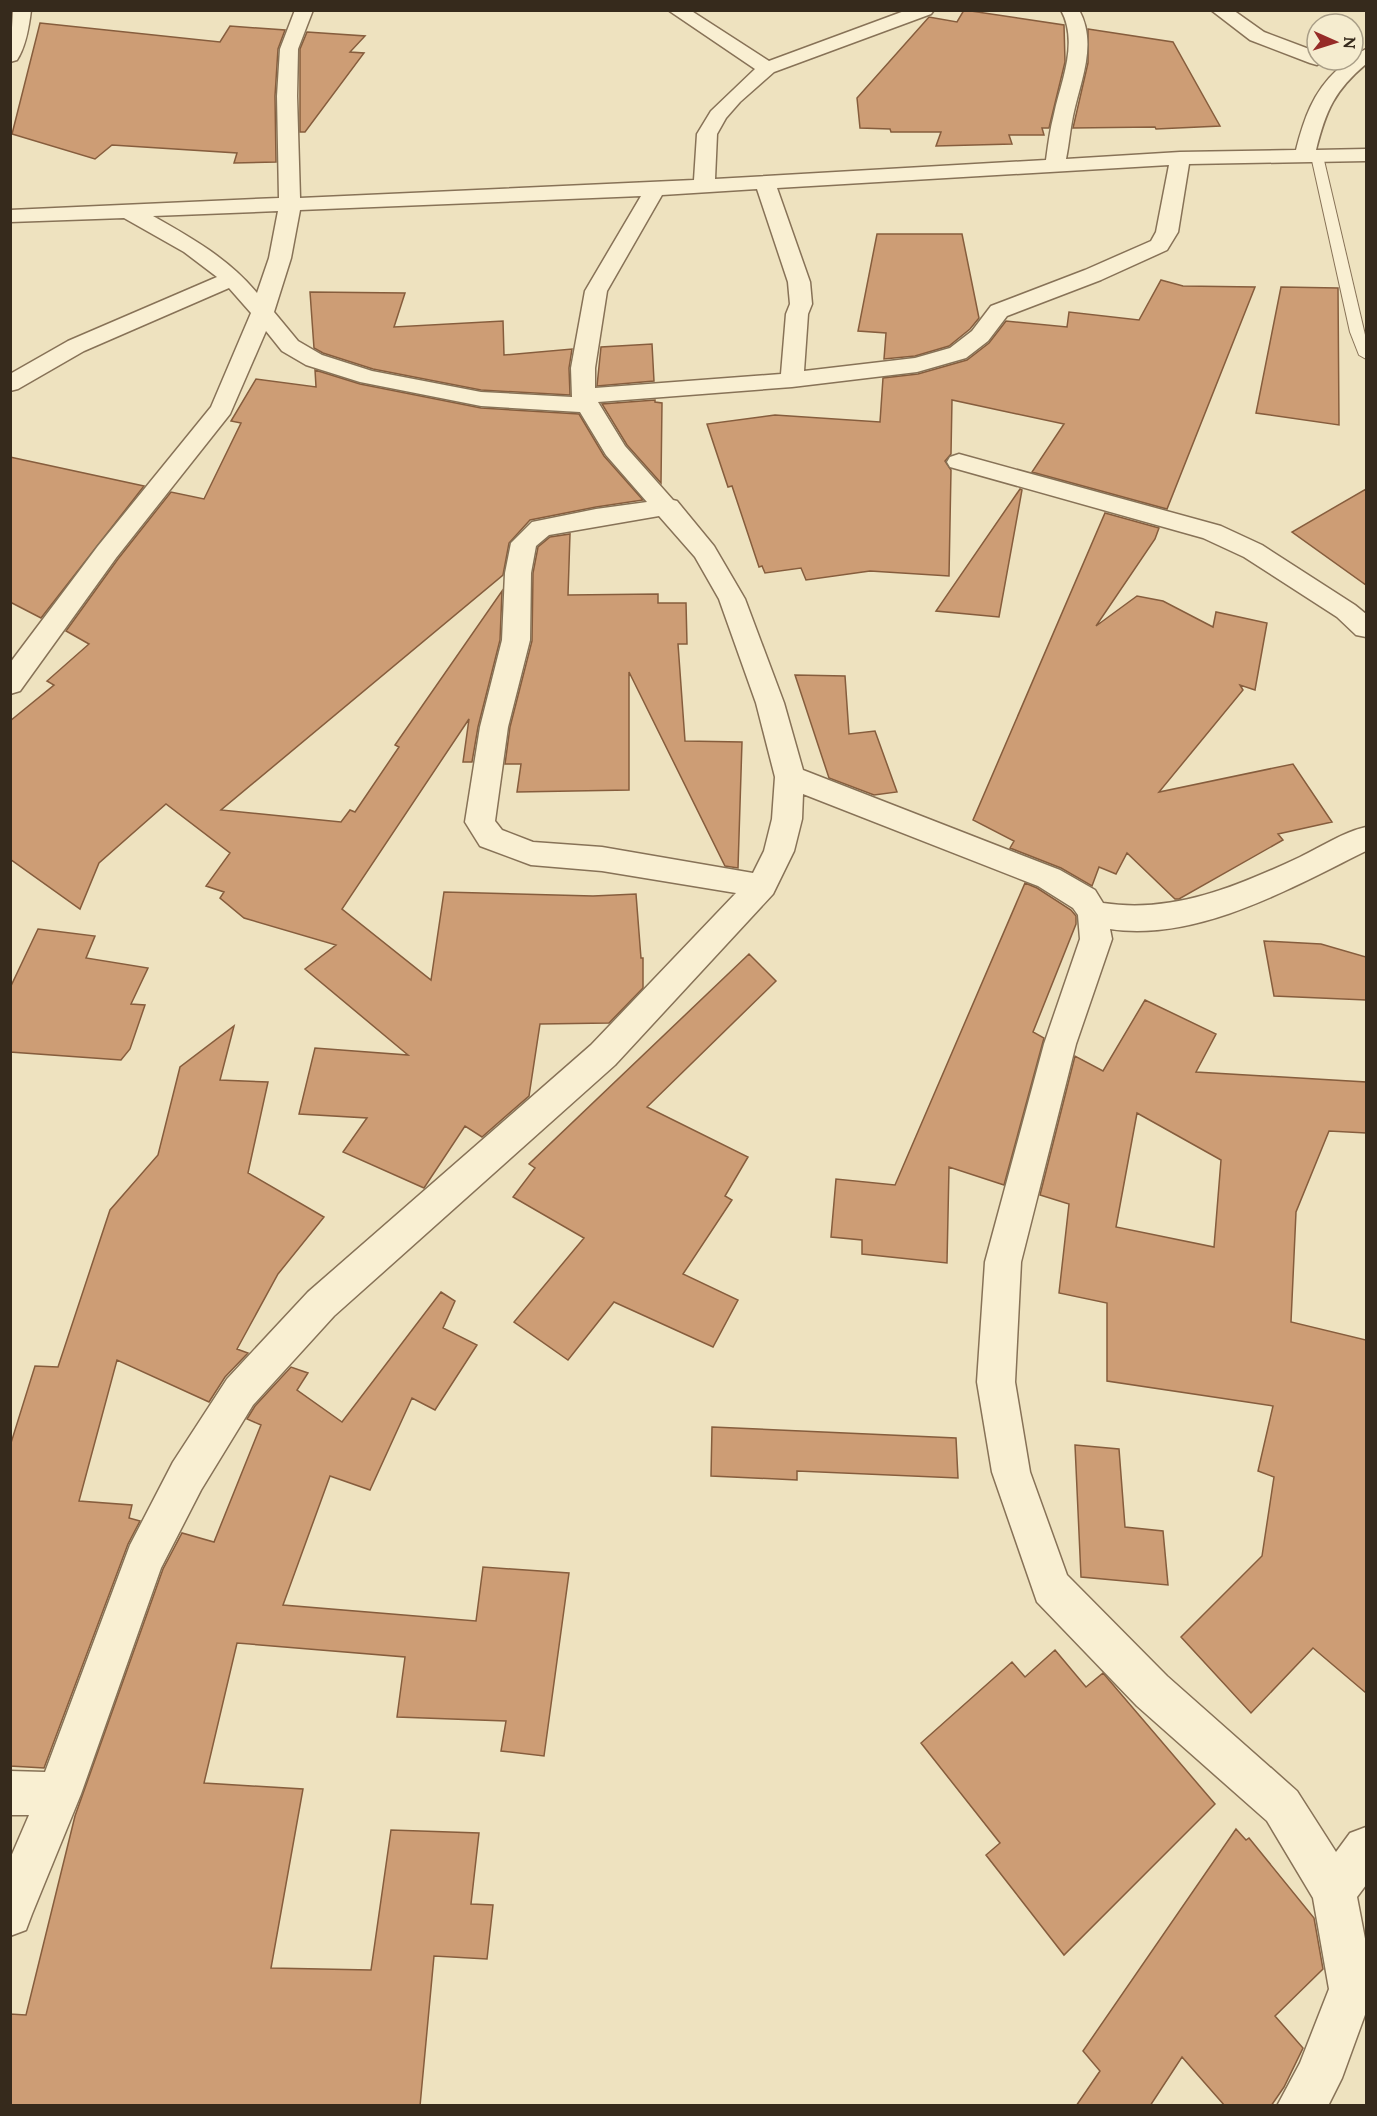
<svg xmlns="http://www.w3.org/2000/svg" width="1377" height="2116" viewBox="0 0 1377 2116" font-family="Lora,serif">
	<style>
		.building { fill: #cd9d75; stroke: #865d3d; stroke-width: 1.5; fill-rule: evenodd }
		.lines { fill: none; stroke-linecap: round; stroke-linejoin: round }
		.lane-casing { stroke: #877257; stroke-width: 2 }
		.street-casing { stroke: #877257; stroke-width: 3 }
		.lane { fill: #f9efd2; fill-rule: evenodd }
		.street { fill: #f9efd2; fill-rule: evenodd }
	</style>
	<rect width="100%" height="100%" fill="#eee2bf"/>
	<path class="building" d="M964 10 1064 25 1065 62 1049 128H1042L1044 135H1009L1012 144 936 146 941 132H891L890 129 860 128 857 98 929 17 957 22Z
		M40 23 220 42 230 26 285 30 278 49 275 96 276 162 234 163 237 153 112 145 95 159 12 134Z
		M1088 29 1173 42 1220 126 1156 129 1155 127 1073 128 1088 63Z
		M307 32 365 36 350 52 364 53 305 132H300V49Z
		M877 234H962L979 318 970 329 949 346 915 356 884 359 886 333 858 331Z
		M1161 280 1183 286 1255 287 1167 509 1032 472 1064 424 952 400 951 454 945 461 951 470 949 576 870 571 806 580 801 568 765 573 762 566 759 567 732 486 728 487 707 424 775 415 880 422 883 378 918 374 967 360 989 343 1006 321 1067 327 1069 312 1139 320Z
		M1281 287 1338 288 1339 425 1256 413Z
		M310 292 405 293 394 327 503 321 504 355 572 349 569 368 570 395 481 390 373 369 323 353 314 348Z
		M652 344 654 381 597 386 601 347Z
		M315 370 360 384 481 408 579 414 604 456 643 500 596 507 530 520 509 543 503 575 221 810 341 822 350 810 355 812 399 747 395 745 502 591 500 640 478 727 472 762H463L469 719 342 909 431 980 444 892 593 896 636 894 641 958H643V988L609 1023 540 1024 529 1096 482 1137 465 1126 424 1188 343 1152 367 1118 299 1114 315 1048 408 1055 305 969 336 945 244 918 220 898 224 892 206 886 230 853 166 804 99 863 80 909 10 859V721L54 685 47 681 89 644 66 631 118 559 171 492 204 499 241 423 231 421 256 379 316 387Z
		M655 400V402L662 403 661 483 627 445 602 404Z
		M10 457 144 486 41 618 10 602Z
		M1020 489 1022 490 999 617 936 611Z
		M1366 489V585L1292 532Z
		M1105 513 1159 528 1155 539 1096 626 1137 596 1163 601 1213 627 1216 612 1267 623 1255 690 1240 685 1243 690 1159 792 1293 764 1332 822 1278 834 1283 840 1179 899H1175L1127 853 1116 874 1099 867 1092 886 1061 868 1010 848 1014 841 973 820Z
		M570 534 568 595 658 594V603H686L687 644H678L685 741 742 742 738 868 725 866 629 672V790L517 792 521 764H505L510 727 532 641 533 573 538 547 550 537Z
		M795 675 845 676 849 734 875 731 897 792 874 795 829 778Z
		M1025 883 1037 888 1071 910 1076 916V924L1033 1032 1044 1038 1004 1185 949 1167 947 1263 862 1254V1240L831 1237 836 1179 895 1185Z
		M38 929 95 936 86 958 148 968 131 1004 145 1005 130 1049 121 1060 10 1052V988Z
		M1264 941 1321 944 1366 957V1000L1274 996Z
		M749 954 776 981 647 1107 748 1157 725 1196 732 1200 683 1274 738 1300 713 1347 614 1302 568 1360 514 1322 584 1238 513 1197 535 1168 529 1164Z
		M1145 1000 1216 1034 1196 1072 1366 1082V1133L1329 1131 1296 1212 1291 1322 1366 1340V1693L1313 1648 1251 1713 1181 1637 1262 1556 1274 1477 1258 1471 1273 1406 1107 1381V1303L1059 1293 1069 1204 1040 1195 1075 1056 1103 1071ZM1137 1113 1221 1160 1214 1247 1116 1227Z
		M234 1026 220 1080 268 1082 248 1173 324 1217 278 1274 237 1349 248 1353 225 1377 209 1402 117 1360 79 1501 132 1505 129 1518 140 1521 128 1544 44 1768 10 1766V1446L35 1366 58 1367 110 1210 158 1155 180 1067Z
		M441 1292 455 1301 443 1328 477 1345 435 1410 412 1398 370 1490 330 1476 283 1605 476 1621 483 1567 569 1573 544 1756 501 1751 506 1721 397 1717 405 1657 237 1643 204 1783 303 1789 271 1968 371 1970 391 1830 479 1833 471 1904 493 1905 487 1959 434 1956 420 2106H10V2014L26 2015 75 1816 163 1569 182 1533 214 1542 261 1425 247 1419 255 1406 291 1367 308 1373 297 1390 342 1422Z
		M712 1427 956 1438 958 1478 797 1471V1480L711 1476Z
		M1075 1445 1119 1449 1125 1527 1163 1531 1168 1585 1081 1577Z
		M1055 1650 1086 1687 1103 1673 1215 1804 1064 1955 986 1855 1000 1843 921 1743 1012 1662 1025 1677Z
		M1236 1829 1246 1840 1249 1838 1314 1918 1323 1969 1275 2016 1303 2048 1284 2087 1271 2106H1225L1182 2057 1150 2106H1076L1100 2071 1083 2051Z"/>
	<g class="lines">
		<g class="lane-casing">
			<path id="lane" d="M1317 152 1323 156 1366 339V359L1359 355 1350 332 1311 156Z"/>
		</g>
		<g class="street-casing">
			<path id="street" d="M13 10H31C29 27 26 46 17 60L10 62Z
				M295 10H313L298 49 297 96 300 198 694 180 697 134 711 111 755 69 668 10H690L769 61 907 10H934L931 14 774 72 740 102 726 118 717 134 715 179 1046 160C1048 145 1050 129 1054 114 1061 81 1079 43 1061 10H1079C1098 44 1080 82 1073 116 1070 130 1069 145 1066 159L1180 152 1296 150C1304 119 1313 92 1337 70 1342 65 1346 60 1353 60V56L1366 49V64C1335 90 1326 110 1316 150L1366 149V161L1189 164 1178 232 1167 250 1101 280 1007 316 988 341 966 358 917 372 792 387 598 402 625 446 673 500 677 501 714 546 745 599 784 703 803 770 1060 870 1095 890 1103 903C1173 914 1238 886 1300 857 1321 847 1343 832 1366 827V851C1291 888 1197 942 1110 929L1112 939 1076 1044 1021 1262 1015 1382 1030 1472 1067 1575 1167 1676 1297 1791 1336 1852 1350 1833 1366 1827V1885L1357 1897 1366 1944V2012L1342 2078 1328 2106H1277L1300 2063 1329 1989 1313 1898 1267 1821 1137 1706 1037 1602 992 1472 977 1382 985 1262 1044 1044 1080 939 1078 915 1073 908 1038 886 803 794 802 819 794 851 773 894 615 1065 334 1316 253 1405 201 1490 161 1568 81 1794 32 1914 26 1930 10 1936V1859L29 1815H10V1771L45 1772 130 1545 173 1462 227 1379 308 1292 591 1045 736 893 602 871 531 865 480 846 465 822 480 727 502 640 505 573 511 543 532 522 596 509 647 502 606 455 580 412 481 406 360 382 306 365 282 351 266 331 230 414 116 558 20 691 10 694V663L98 546 211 407 251 313 229 288 84 351 18 389 10 391V374L68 341 217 277 184 252 124 218 10 222V210L279 198 277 96 280 49ZM1169 165 1156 232 1151 241 1085 270 991 306 972 331 950 348 915 358 804 371 808 314 812 304 810 282 777 188ZM757 189 788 282 790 304 786 314 781 374 595 388V368L607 291 662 195ZM641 196 585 291 571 368 572 397 481 392 372 371 322 355 298 341 274 312 291 258 300 210ZM278 211 269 258 257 293C229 259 192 238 153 216ZM659 516 695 557 719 599 756 703 775 777 772 819 764 851 753 873 602 847 533 842 502 830 495 821 508 727 530 640 531 573 536 546 549 535Z
				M1211 10H1233L1264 32 1317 52V60H1326L1317 65 1310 63 1250 40Z
				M959 454 1221 526 1262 545 1355 605 1366 614V637L1356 635 1337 617 1244 557 1203 538 950 467 947 462 950 457Z"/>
		</g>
		<use href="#lane" class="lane"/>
		<use href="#street" class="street"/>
	</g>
	<rect width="1377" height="2116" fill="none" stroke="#362a1c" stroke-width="24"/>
	<g transform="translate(1335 42) rotate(93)"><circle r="28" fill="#f5eccf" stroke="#a99e87" stroke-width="1.5"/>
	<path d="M0-4.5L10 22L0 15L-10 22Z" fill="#962b27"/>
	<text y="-9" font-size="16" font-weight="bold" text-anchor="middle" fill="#362a1c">N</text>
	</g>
</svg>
